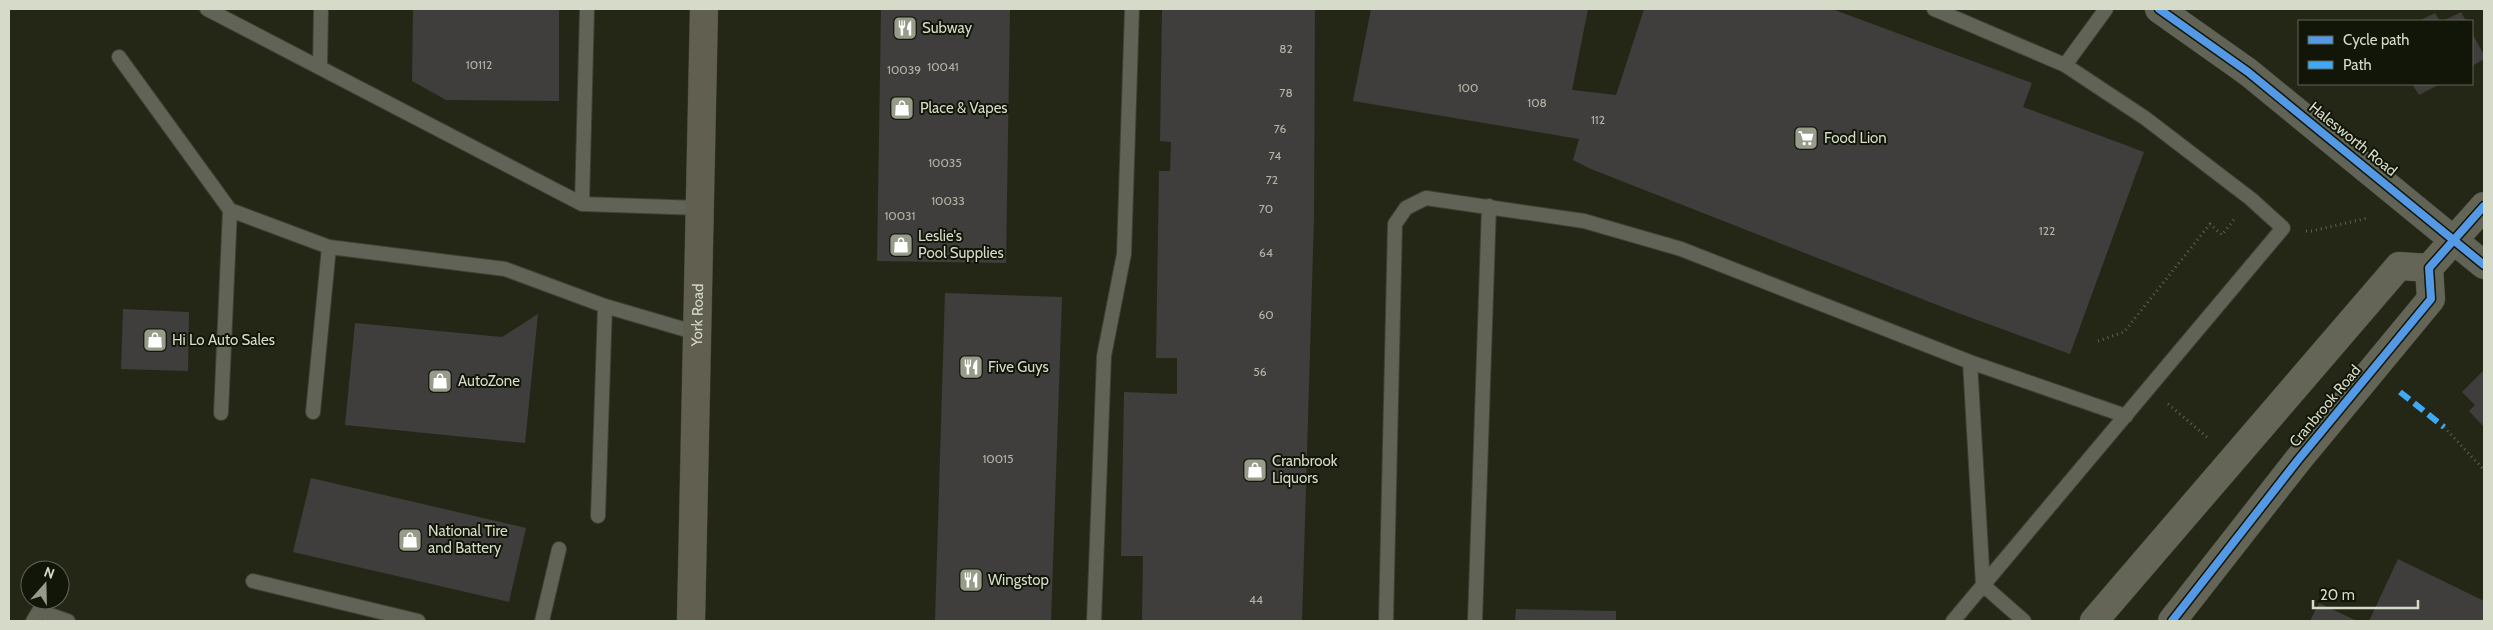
<svg xmlns="http://www.w3.org/2000/svg" width="2493" height="630" viewBox="0 0 2493 630" font-family="Cabin,sans-serif">
	<style>
		.building { fill: #3f3e3c }
		.lines { fill: none; stroke-linecap: round; stroke-linejoin: round }
		.lane-casing { stroke: #3d4133; stroke-width: 16 }
		.street-casing { stroke: #3d4133; stroke-width: 29 }
		.secondary-casing { stroke: #3d4133; stroke-width: 29 }
		.primary-casing { stroke: #3d4133; stroke-width: 29 }
		.path { stroke: #5f6256; stroke-width: 3; stroke-dasharray: 1 4; stroke-linecap: butt }
		.lane { stroke: #606356; stroke-width: 14 }
		.street { stroke: #606356; stroke-width: 28 }
		.secondary { stroke: #656557; stroke-width: 28 }
		.primary { stroke: #615f50; stroke-width: 28 }
		.quiet { stroke: #3fa9f5; stroke-width: 6; stroke-dasharray: 12 6; stroke-linecap: butt }
		.cycleway-casing { stroke: #121608; stroke-width: 11 }
		.cycleway { stroke: #5399e6; stroke-width: 8 }
		.labels { text-anchor: middle; stroke-width: 4; stroke-linejoin: round; paint-order: stroke }
		.number-label { font-size: 12px; fill: #b0b4a5 }
		.poi-label { font-size: 15px; fill: #d5dbc8; stroke: #121608; text-anchor: start }
		.street-label { font-size: 15px; fill: #d5dbc8; stroke: #121608 }
	</style>
	<rect width="100%" height="100%" fill="#242716"/>
	<path class="building" d="M413 9H559V101L446 100 412 81Z
		M881 9H1010L1006 263 877 261Z
		M1162 9H1315L1314 217 1302 621H1142L1143 556H1121L1124 392 1177 394V358H1156L1159 171H1170L1171 142 1160 141Z
		M1371 9H1588L1572 90 1616 95 1644 9H1832L2032 83 2023 107 2144 152 2070 354 1950 310 1591 169 1573 160 1579 139 1353 101Z
		M2461 12 2466 21H2443Z
		M2435 13 2440 21H2419Z
		M2472 33 2484 55V59L2472 66Z
		M2412 84H2440L2419 95Z
		M945 293 1062 297 1051 621H935Z
		M123 309 189 312 188 371 121 369Z
		M538 314 525 443 345 425 355 323 502 337Z
		M2484 370V427L2469 411 2475 405 2462 392Z
		M311 478 526 528 509 602 293 552Z
		M2398 559 2484 601V621H2369Z
		M2319 603 2357 621H2310Z
		M1516 609 1616 611V621H1515Z"/>
	<g class="lines">
		<g class="lane-casing">
			<path id="lane" d="M207 9 582 204 700 208
				M1934 9 2065 65 2145 118 2251 199 2283 228 1953 621
				M119 57 230 210 221 413
				M2065 65 2106 9
				M320 67 321 9
				M582 204 587 9
				M230 210 329 247 505 269 605 306 697 333
				M1970 362 2126 416
				M313 412 329 247
				M598 516 605 306
				M253 581 418 621
				M33 621 39 611 68 621
				M542 621 559 549
				M1094 621 1104 356 1124 254 1132 9
				M1386 621 1395 224 1406 208 1426 198 1584 221 1681 249 1970 362 1983 585 2024 621
				M1475 621 1489 206"/>
		</g>
		<g class="street-casing">
			<path id="street" d="M2159 9 2248 72 2484 265"/>
		</g>
		<g class="secondary-casing">
			<path id="secondary" d="M2094 621 2399 266 2429 268
				M2172 621 2298 460 2431 299 2429 268 2484 206"/>
		</g>
		<g class="primary-casing">
			<g id="primary">
				<path id="s1" d="M691 621 704 9"/>
			</g>
		</g>
		<path class="path" d="M2306 231H2312L2368 218
			M2098 341 2124 332 2210 224 2222 235 2236 217
			M2168 404 2208 438
			M2444 427 2484 470"/>
		<use href="#lane" class="lane"/>
		<use href="#street" class="street"/>
		<use href="#secondary" class="secondary"/>
		<use href="#primary" class="primary"/>
		<path class="quiet" d="M2400 392 2444 427"/>
		<g class="cycleway-casing">
			<path id="cycleway" d="M2159 9 2248 72 2484 265
				M2172 621 2298 460 2431 299 2429 268 2484 206"/>
		</g>
		<use href="#cycleway" class="cycleway"/>
	</g>
	<defs>
		<g id="restaurant-square" transform="scale(1.25)"><rect x="-9" y="-9" width="18" height="18" rx="4" fill="#979c8a" stroke="#121608"/><path d="M-5-6h1v4h1v-4h1v4h1v-4h1v5L-1.5 .5V6h-2V.5L-5-1ZM5-6V6H3V1.5H1.5Q1.5-4 5-6Z" fill="#fff"/></g>
		<g id="shop-square" transform="scale(1.25)"><rect x="-9" y="-9" width="18" height="18" rx="4" fill="#979c8a" stroke="#121608"/><path d="M-5-2.5h2.3a2.7 3.5 0 0 1 5.4 0H5L5.5 6h-11ZM-1.5-2.5h3a1.5 2.3 0 0 0-3 0Z" fill="#fff"/></g>
		<g id="supermarket-square" transform="scale(1.25)"><rect x="-9" y="-9" width="18" height="18" rx="4" fill="#979c8a" stroke="#121608"/><path d="M-6-5.5h2.5l.6 2H6L4.5 2H-2.5L-4.4-4H-6ZM-1.5 3.2a1.3 1.3 0 1 0 .1 0ZM3 3.2a1.3 1.3 0 1 0 .1 0Z" fill="#fff"/></g>
	</defs>
	<g fill-rule="evenodd">
		<use href="#restaurant-square" x="905" y="28"/>
		<use href="#shop-square" x="902" y="108"/>
		<use href="#supermarket-square" x="1806" y="138"/>
		<use href="#shop-square" x="901" y="245"/>
		<use href="#shop-square" x="155" y="340"/>
		<use href="#restaurant-square" x="971" y="367"/>
		<use href="#shop-square" x="440" y="381"/>
		<use href="#shop-square" x="1255" y="470"/>
		<use href="#shop-square" x="410" y="540"/>
		<use href="#restaurant-square" x="971" y="580"/>
	</g>
	<g class="labels">
		<g class="number-label">
			<text x="1286" y="53">82</text>
			<text x="479" y="69">10112</text>
			<text x="943" y="71">10041</text>
			<text x="904" y="74">10039</text>
			<text x="1468" y="92">100</text>
			<text x="1286" y="97">78</text>
			<text x="1537" y="107">108</text>
			<text x="1598" y="124">112</text>
			<text x="1280" y="133">76</text>
			<text x="1275" y="160">74</text>
			<text x="945" y="167">10035</text>
			<text x="1272" y="184">72</text>
			<text x="948" y="205">10033</text>
			<text x="1266" y="213">70</text>
			<text x="900" y="220">10031</text>
			<text x="2047" y="235">122</text>
			<text x="1266" y="257">64</text>
			<text x="1266" y="319">60</text>
			<text x="1260" y="376">56</text>
			<text x="998" y="463">10015</text>
			<text x="1256" y="604">44</text>
		</g>
		<g class="poi-label">
			<text x="922" y="33">Subway</text>
			<text x="920" y="113">Place &amp; Vapes</text>
			<text x="1824" y="143">Food Lion</text>
			<text x="918" y="241">Leslie's<tspan x="918" dy="17">Pool Supplies</tspan></text>
			<text x="172" y="345">Hi Lo Auto Sales</text>
			<text x="988" y="372">Five Guys</text>
			<text x="458" y="386">AutoZone</text>
			<text x="1272" y="466">Cranbrook<tspan x="1272" dy="17">Liquors</tspan></text>
			<text x="428" y="536">National Tire<tspan x="428" dy="17">and Battery</tspan></text>
			<text x="988" y="585">Wingstop</text>
		</g>
		<g class="street-label">
			<text transform="translate(2353 139) rotate(39)" y="5">Halesworth Road</text>
			<text dy="5" stroke="none"><textPath href="#s1" startOffset="306">York Road</textPath></text>
			<text transform="translate(2325 406) rotate(-50)" y="5">Cranbrook Road</text>
		</g>
	</g>
	<rect width="2493" height="630" fill="none" stroke="#d5dbc8" stroke-width="20"/>
	<rect x="2298" y="20" width="175" height="65" fill="#121608" stroke="#606555"/>
	<rect x="2308" y="36" width="25" height="8" fill="#5399e6" stroke="#606555"/>
	<text x="2343" y="45" font-size="15" fill="#d5dbc8">Cycle path</text>
	<rect x="2308" y="61" width="25" height="8" fill="#3fa9f5" stroke="#606555"/>
	<text x="2343" y="70" font-size="15" fill="#d5dbc8">Path</text>
	<g transform="translate(45 585) rotate(20)"><circle r="24" fill="#121608" stroke="#606555"/>
	<path d="M0-4L9 19L0 12L-9 19Z" fill="#979c8a"/>
	<text y="-8" font-size="14" font-weight="bold" text-anchor="middle" fill="#d5dbc8">N</text>
	</g>
	<path d="M2313 600v8h105v-8" fill="none" stroke="#d5dbc8" stroke-width="2.5"/>
	<text x="2320" y="600" font-size="15" fill="#d5dbc8" stroke="#121608" stroke-width="4" paint-order="stroke">20 m</text>
</svg>
